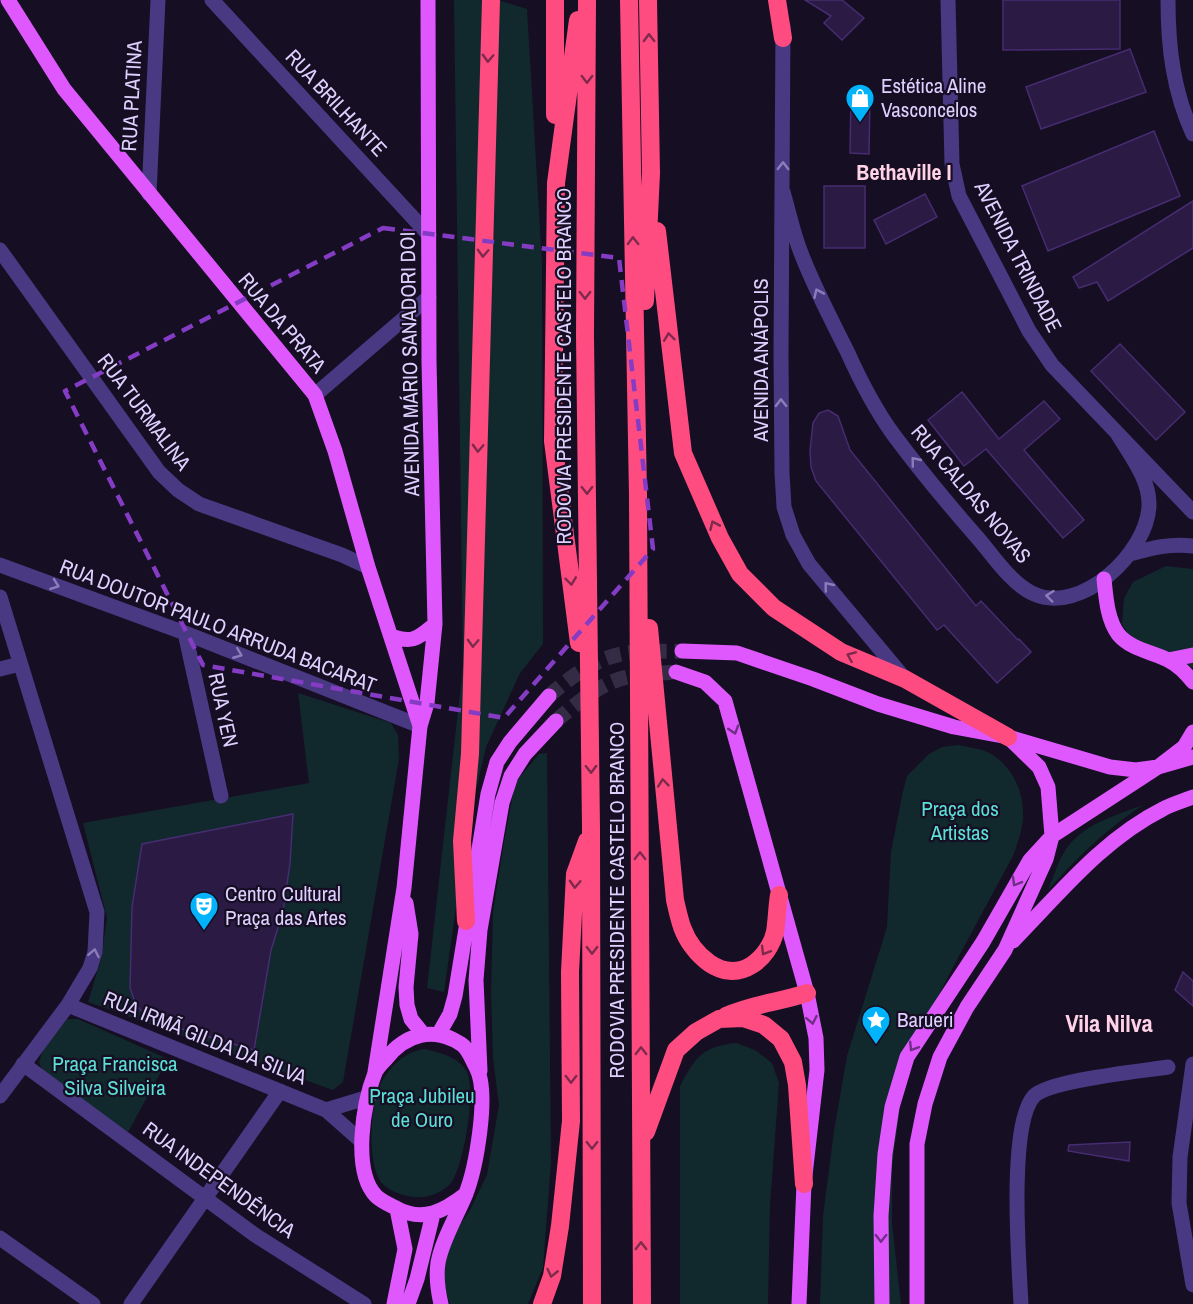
<svg xmlns="http://www.w3.org/2000/svg" width="1193" height="1304" viewBox="0 0 1193 1304" font-family="'Archivo Narrow',sans-serif">
	<style>
		.green { fill: #11292d }
		.building { fill: #2a1a44; stroke: #462c70; stroke-width: 1.5 }
		.lines { fill: none; stroke-linecap: round; stroke-linejoin: round }
		.major-tunnel { stroke: #342b44; stroke-width: 15; stroke-dasharray: 15 8; stroke-linecap: butt }
		.minor { stroke: #493982; stroke-width: 15 }
		.major { stroke: #df58fe; stroke-width: 15 }
		.highway { stroke: #fe4c80; stroke-width: 18 }
		.oneway { stroke: #7e2a4d }
		.oneway2 { stroke: #8c7dba }
		.oneway3 { stroke: #702f86 }
		.marked { fill: none; stroke: #853cc5; stroke-width: 4.5; stroke-dasharray: 12 8; stroke-linejoin: round }
		.labels { text-anchor: middle; stroke-width: 4.5; stroke-linejoin: round; paint-order: stroke }
		.poi-label { font-size: 21px; fill: #ded0ff; stroke: #160e23; text-anchor: start }
		.street-label { font-size: 21px; fill: #ded0ff; stroke: #160e23 }
		.park-label { font-size: 21px; fill: #5cdfd6; stroke: #160e23 }
		.neighbourhood-label { font-size: 22px; font-weight: bold; fill: #ffd2e6; stroke: #160e23 }
		.quarter-label { font-size: 24px; font-weight: bold; fill: #ffd2e6; stroke: #160e23 }
	</style>
	<rect width="100%" height="100%" fill="#160e23"/>
	<path class="green" d="M454 0H498L527 9 542 264 543 644 520 673 486 747 467 829 444 992 427 988 463 666Z
		M1166 566 1193 569V668L1167 652 1131 638 1122 624 1124 598 1133 582Z
		M298 693 391 723 398 735 399 759 343 1082 333 1090 88 1002 101 959 107 918 83 823 309 783Z
		M958 745C967 747 977 748 985 751 1009 761 1023 788 1023 812 1024 826 1018 841 1014 854L953 967 920 1033 901 1099 892 1167V1223L901 1304H820L823 1216 834 1131 847 1056 887 927 891 852 903 791 907 776 929 754 942 747Z
		M547 753 551 1162 543 1268 528 1304H450L443 1282 446 1252 453 1234 469 1212 487 1175 499 1105 493 1059 491 990 493 912 504 842 515 783 539 754Z
		M1143 805C1105 830 1078 857 1048 890 1053 878 1057 865 1063 854 1079 825 1114 816 1143 805Z
		M67 1019H78L168 1059 128 1132 44 1074 39 1062 43 1050Z
		M736 1043 755 1050 772 1063 779 1083 770 1205 768 1304H680V1086C696 1057 701 1047 736 1043Z
		M424 1049C439 1052 459 1057 467 1072 476 1091 464 1166 451 1183 444 1192 426 1199 414 1197 404 1196 388 1191 381 1182 366 1162 370 1096 385 1076 395 1062 406 1052 424 1049Z"/>
	<path class="building" d="M805 0H842L864 18 842 40 824 23 831 16Z
		M1003 0H1120V49L1003 50Z
		M1130 49 1146 92 1041 129 1026 87Z
		M851 95H870L869 154 850 153Z
		M1154 131 1180 196 1048 251 1022 186Z
		M824 186H865V248H824Z
		M925 194 937 217 886 244 874 220Z
		M1193 201V248L1108 301 1097 282 1079 288 1073 277Z
		M1120 344 1185 412 1156 440 1091 371Z
		M962 392 999 439 1044 401 1060 419 1024 450 1084 520 1063 538 986 449 964 466 928 420Z
		M828 410 838 416 850 450 976 606 981 601 1018 640 1019 639 1031 652 997 683 944 625 937 630 816 481 811 467 810 451 813 423 819 413Z
		M293 814 290 863 283 912 271 950 254 1050 148 1019 136 1005 130 988 132 907 142 844Z
		M1183 972 1193 981V1006L1175 990Z
		M1130 1142 1129 1161 1068 1151 1069 1145Z"/>
	<g class="lines">
		<path class="major-tunnel" d="M549 696C569 678 593 660 621 654 640 650 662 652 682 651
			M556 721C578 702 604 680 633 676 647 674 662 673 676 672"/>
		<path class="minor" d="M212 0 429 235
			M948 0 952 164 959 196 1029 331 1052 365 1193 512
			M1168 0C1168 46 1173 91 1193 134
			M783 26 781 355 782 473 784 507 793 535 809 564 905 679
			M783 192C789 212 793 233 801 253 814 287 831 319 847 351 860 380 875 409 893 434 919 469 948 504 976 536 993 555 1010 583 1034 594 1081 615 1147 553 1149 506 1150 479 1130 455 1117 433
			M149 194 158 0
			M0 250 159 472 178 490 199 504 342 555 368 567
			M315 395 429 297
			M1130 554C1152 548 1170 543 1193 546
			M0 565 185 633 420 726
			M0 597 97 912 95 952 90 968 68 1005 0 1096
			M185 633 221 796
			M0 669 20 664
			M68 1005 326 1110 361 1141
			M23 1064 255 1235 364 1304
			M1193 1064 1180 1157 1179 1203 1193 1285
			M326 1110 369 1097
			M0 1238 93 1304
			M131 1304 280 1091
			M1021 1304C1019 1263 1008 1124 1034 1096 1050 1080 1142 1071 1168 1067"/>
		<path class="major" d="M8 0 64 89 315 395 335 451 368 567 420 726
			M1104 579C1106 597 1107 619 1118 634 1130 649 1152 652 1168 660 1178 665 1186 673 1193 682
			M391 636C413 644 418 638 435 624
			M682 651 737 653 813 679 878 704 954 727 1008 737 1110 767 1136 770 1158 767 1193 757
			M1168 660 1193 655
			M676 672 705 682 725 701 807 993 816 1038 817 1070 804 1184 799 1304
			M406 903 411 934 406 987 407 1005 411 1019 423 1034
			M1013 941C1059 894 1103 839 1163 809 1172 804 1183 801 1193 797
			M438 1035 450 1014 455 996 488 794 497 762 510 742 549 696
			M480 1071 476 980 480 930 502 803 511 776 525 754 556 721
			M375 1072 404 888 420 726 427 703 435 624 429 361 428 0
			M394 1304 405 1249 397 1209
			M408 1304 417 1279 433 1214
			M441 1304C438 1291 436 1276 438 1263 441 1243 457 1215 465 1196 476 1169 490 1092 476 1067 472 1060 468 1048 461 1044 434 1026 405 1034 386 1059 382 1063 377 1068 375 1073 363 1103 352 1171 376 1196 381 1201 390 1205 396 1208 423 1223 444 1211 466 1194
			M882 1304 881 1216 885 1154 892 1107 907 1057 983 942 1030 860 1052 836 1158 767 1184 747 1193 732
			M917 1304V1144L925 1104 940 1057 967 1007 1005 950 1046 859 1052 836 1048 787 1039 767 1008 737"/>
		<path class="highway" d="M555 0V115
			M587 0 585 336 591 828 592 1304
			M629 0 638 495 642 1304
			M777 0 783 38
			M578 20 556 183 553 441 579 643
			M657 231 683 453 720 538 740 574 774 608 841 652 905 679 1008 737
			M645 301 651 173 648 0
			M649 628 675 900C677 909 679 918 682 927 692 954 722 984 752 965 763 958 772 945 775 932 777 920 777 907 779 895
			M466 921 462 841 470 754 491 0
			M726 1016C752 1004 780 1002 807 993
			M646 1132 676 1050 696 1032 719 1019 743 1018 764 1025 781 1039 793 1062 797 1085 804 1184
			M542 1304 552 1276 560 1226 571 1121 570 972 575 874 587 841"/>
	</g>
	<defs><path id="oneway-chevron" d="M-2-3.5L2.5 0L-2 3.5" fill="none" stroke-width="1.6" stroke-linecap="round" stroke-linejoin="round" transform="scale(1.5)"/></defs>
	<g class="oneway">
		<use href="#oneway-chevron" transform="translate(649 38) rotate(-91)"/>
		<use href="#oneway-chevron" transform="translate(488 58) rotate(92)"/>
		<use href="#oneway-chevron" transform="translate(587 79) rotate(90)"/>
		<use href="#oneway-chevron" transform="translate(633 241) rotate(-91)"/>
		<use href="#oneway-chevron" transform="translate(483 253) rotate(92)"/>
		<use href="#oneway-chevron" transform="translate(585 295) rotate(90)"/>
		<use href="#oneway-chevron" transform="translate(669 337) rotate(-97)"/>
		<use href="#oneway-chevron" transform="translate(478 448) rotate(92)"/>
		<use href="#oneway-chevron" transform="translate(587 490) rotate(89)"/>
		<use href="#oneway-chevron" transform="translate(714 525) rotate(-114)"/>
		<use href="#oneway-chevron" transform="translate(571 581) rotate(83)"/>
		<use href="#oneway-chevron" transform="translate(473 643) rotate(92)"/>
		<use href="#oneway-chevron" transform="translate(851 656) rotate(-157)"/>
		<use href="#oneway-chevron" transform="translate(591 769) rotate(89)"/>
		<use href="#oneway-chevron" transform="translate(663 783) rotate(-96)"/>
		<use href="#oneway-chevron" transform="translate(640 856) rotate(-90)"/>
		<use href="#oneway-chevron" transform="translate(575 884) rotate(93)"/>
		<use href="#oneway-chevron" transform="translate(592 950) rotate(90)"/>
		<use href="#oneway-chevron" transform="translate(765 951) rotate(121)"/>
		<use href="#oneway-chevron" transform="translate(641 1051) rotate(-90)"/>
		<use href="#oneway-chevron" transform="translate(571 1079) rotate(90)"/>
		<use href="#oneway-chevron" transform="translate(592 1145) rotate(90)"/>
		<use href="#oneway-chevron" transform="translate(641 1246) rotate(-90)"/>
		<use href="#oneway-chevron" transform="translate(552 1273) rotate(103)"/>
	</g>
	<g class="oneway2">
		<use href="#oneway-chevron" transform="translate(783 166) rotate(-90)"/>
		<use href="#oneway-chevron" transform="translate(818 293) rotate(-114)"/>
		<use href="#oneway-chevron" transform="translate(781 403) rotate(-91)"/>
		<use href="#oneway-chevron" transform="translate(915 461) rotate(-129)"/>
		<use href="#oneway-chevron" transform="translate(55 585) rotate(20)"/>
		<use href="#oneway-chevron" transform="translate(828 586) rotate(-129)"/>
		<use href="#oneway-chevron" transform="translate(1050 596) rotate(-174)"/>
		<use href="#oneway-chevron" transform="translate(238 654) rotate(22)"/>
		<use href="#oneway-chevron" transform="translate(94 953) rotate(-79)"/>
	</g>
	<g class="oneway3">
		<use href="#oneway-chevron" transform="translate(734 730) rotate(73)"/>
		<use href="#oneway-chevron" transform="translate(1016 882) rotate(120)"/>
		<use href="#oneway-chevron" transform="translate(812 1020) rotate(79)"/>
		<use href="#oneway-chevron" transform="translate(913 1047) rotate(122)"/>
		<use href="#oneway-chevron" transform="translate(881 1238) rotate(91)"/>
	</g>
	<path class="marked" d="M383 228 619 258 653 549 504 718 203 665 65 391Z"/>
	<defs>
		<g id="shop-pin" transform="scale(1.5)"><path d="M0 17L-7.5 6A9.5 9.5 0 1 1 7.5 6Z" fill="#01b3fa" stroke="#160e23"/><path d="M-5-2.5h2.3a2.7 3.5 0 0 1 5.4 0H5L5.5 6h-11ZM-1.5-2.5h3a1.5 2.3 0 0 0-3 0Z" fill="#fff"/></g>
		<g id="theatre-pin" transform="scale(1.5)"><path d="M0 17L-7.5 6A9.5 9.5 0 1 1 7.5 6Z" fill="#01b3fa" stroke="#160e23"/><path d="M-5-5.5Q0-4 5-5.5V0Q5 5 0 6Q-5 5-5 0ZM-3.3-2.5H-1v1.5H-3.3ZM1-2.5H3.3v1.5H1ZM-2.8 1Q0 5.5 2.8 1Z" fill="#fff"/></g>
		<g id="sight-pin" transform="scale(1.5)"><path d="M0 17L-7.5 6A9.5 9.5 0 1 1 7.5 6Z" fill="#01b3fa" stroke="#160e23"/><path d="M0-6L1.8-2.2L6-1.7L2.9 1.2L3.7 5.4L0 3.3L-3.7 5.4L-2.9 1.2L-6-1.7L-1.8-2.2Z" fill="#fff"/></g>
	</defs>
	<g fill-rule="evenodd">
		<use href="#shop-pin" x="860" y="98"/>
		<use href="#theatre-pin" x="204" y="906"/>
		<use href="#sight-pin" x="876" y="1020"/>
	</g>
	<g class="labels">
		<g class="poi-label">
			<text x="881" y="93">Estética Aline<tspan x="881" dy="24">Vasconcelos</tspan></text>
			<text x="225" y="901">Centro Cultural<tspan x="225" dy="24">Praça das Artes</tspan></text>
			<text x="897" y="1027">Barueri</text>
		</g>
		<g class="street-label">
			<text transform="translate(132 96) rotate(-87)" y="7">RUA PLATINA</text>
			<text transform="translate(336 103) rotate(47)" y="7">RUA BRILHANTE</text>
			<text transform="translate(1018 257) rotate(63)" y="7">AVENIDA TRINDADE</text>
			<text transform="translate(282 323) rotate(50)" y="7">RUA DA PRATA</text>
			<text transform="translate(761 360) rotate(-90)" y="7">AVENIDA ANÁPOLIS</text>
			<text transform="translate(410 364) rotate(-91)" y="7">AVENIDA MÁRIO SANADORI DOI</text>
			<text transform="translate(564 366) rotate(-90)" y="7">RODOVIA PRESIDENTE CASTELO BRANCO</text>
			<text transform="translate(144 412) rotate(53)" y="7">RUA TURMALINA</text>
			<text transform="translate(971 494) rotate(50)" y="7">RUA CALDAS NOVAS</text>
			<text transform="translate(218 626) rotate(21)" y="7">RUA DOUTOR PAULO ARRUDA BACARAT</text>
			<text transform="translate(223 710) rotate(78)" y="7">RUA YEN</text>
			<text transform="translate(617 900) rotate(-90)" y="7">RODOVIA PRESIDENTE CASTELO BRANCO</text>
			<text transform="translate(205 1038) rotate(22)" y="7">RUA IRMÃ GILDA DA SILVA</text>
			<text transform="translate(219 1180) rotate(36)" y="7">RUA INDEPENDÊNCIA</text>
		</g>
		<g class="park-label">
			<text x="960" y="816">Praça dos<tspan x="960" dy="24">Artistas</tspan></text>
			<text x="115" y="1071">Praça Francisca<tspan x="115" dy="24">Silva Silveira</tspan></text>
			<text x="422" y="1103">Praça Jubileu<tspan x="422" dy="24">de Ouro</tspan></text>
		</g>
		<g class="neighbourhood-label">
			<text x="904" y="180">Bethaville I</text>
		</g>
		<g class="quarter-label">
			<text x="1109" y="1032">Vila Nilva</text>
		</g>
	</g>
</svg>
